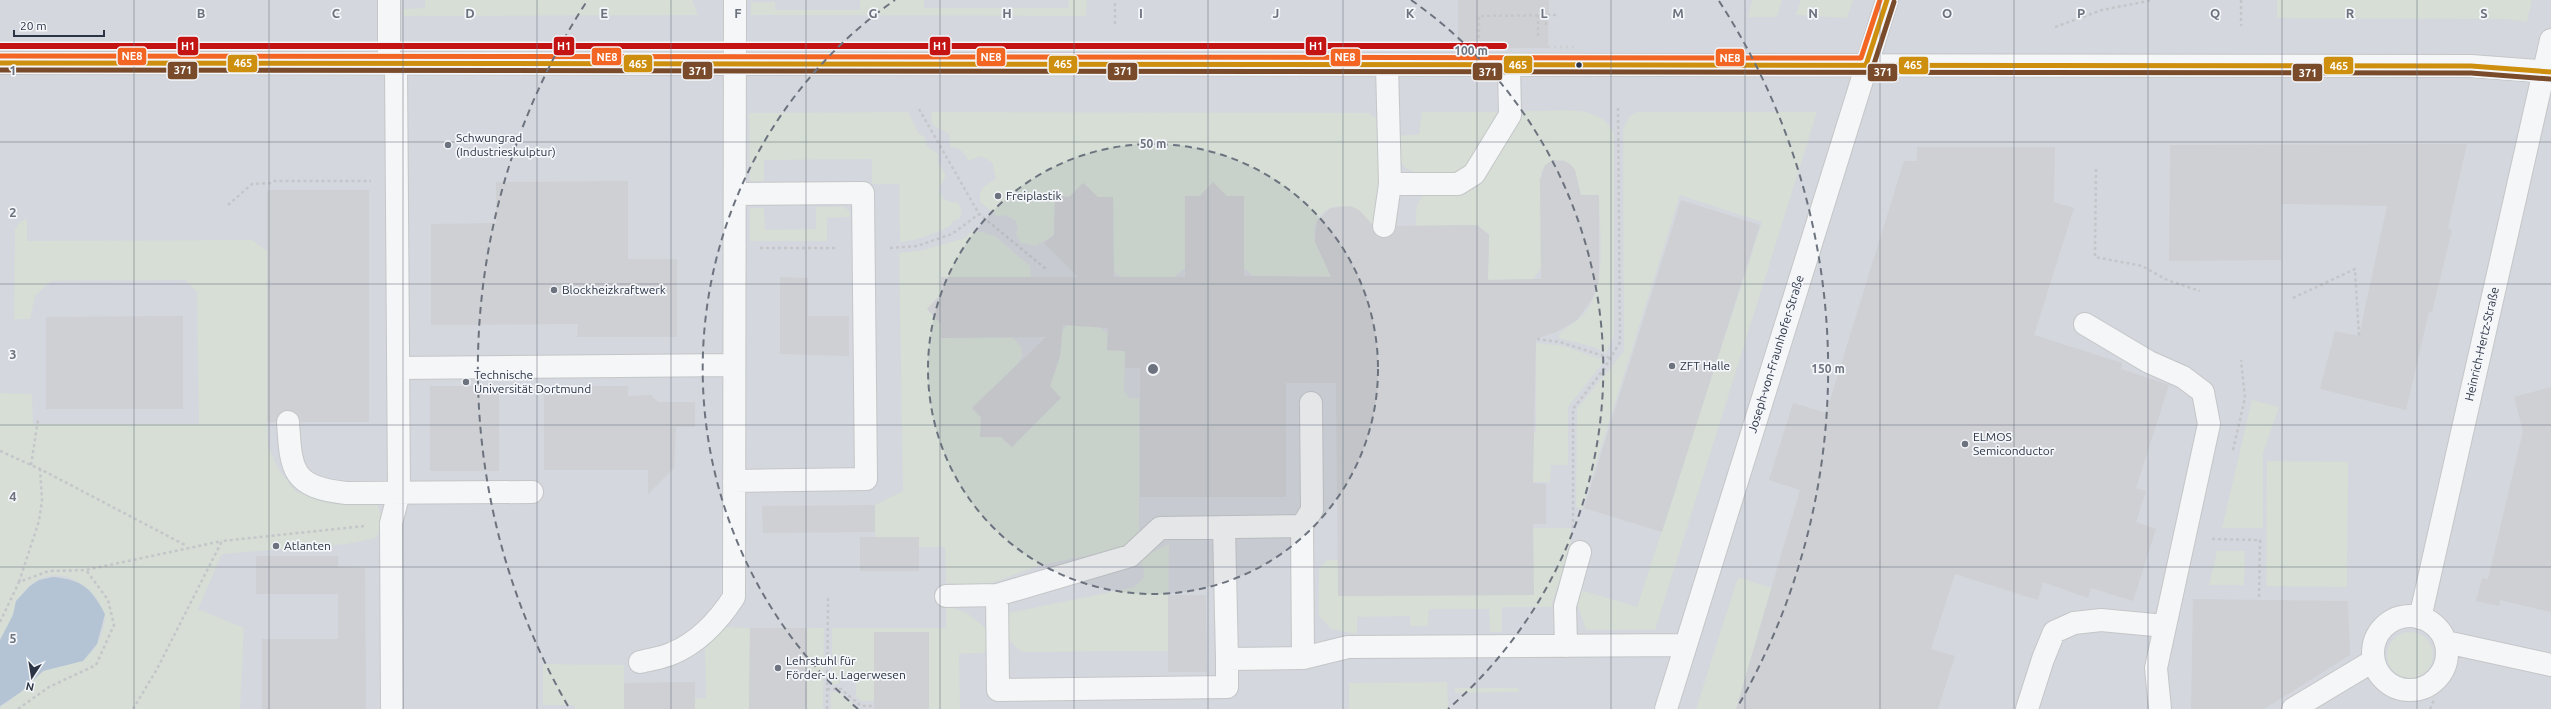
<svg xmlns="http://www.w3.org/2000/svg" width="2551" height="709" viewBox="0 0 2551 709" font-family="Ubuntu,sans-serif">
	<style>
		.built { fill: #d4d7dd }
		.green { fill: #d6ded6 }
		.water { fill: #b4c4d5 }
		.building { fill: #ced0d3 }
		.lines { fill: none; stroke-linecap: round; stroke-linejoin: round }
		.minor-casing { stroke: #c4c6c8; stroke-width: 24 }
		.path { stroke: #c5c6ca; stroke-width: 2.5; stroke-dasharray: 3 3; stroke-linecap: butt }
		.minor { stroke: #f5f6f7; stroke-width: 22 }
		.rail { stroke: #cecfd2; stroke-width: 3; stroke-dasharray: 2 4; stroke-linecap: butt }
		.bus-1-casing { stroke: #f4f6f9; stroke-width: 8 }
		.bus-2-casing { stroke: #f4f6f9; stroke-width: 8 }
		.bus-3-casing { stroke: #f4f6f9; stroke-width: 8 }
		.bus-1 { stroke: #ce8f0e; stroke-width: 5 }
		.bus-2 { stroke: #7a4b2a; stroke-width: 5 }
		.bus-3 { stroke: #f26522; stroke-width: 5 }
		.metro-1-casing { stroke: #f4f6f9; stroke-width: 9 }
		.metro-1 { stroke: #c31313; stroke-width: 6 }
		.grid { fill: none; stroke: #6c737f; stroke-width: 1; stroke-opacity: 0.55 }
		.ring { fill: none; stroke: #6c737f; stroke-width: 2; stroke-dasharray: 7 5 }
		.bus-dot { fill: #2b3445; stroke: #f4f6f9; stroke-width: 1.5 }
		.poi-dot { fill: #6c737f; stroke: #f4f6f9; stroke-width: 1.5 }
		.labels { text-anchor: middle; stroke-width: 3.5; stroke-linejoin: round; paint-order: stroke }
		.poi-label { font-size: 12px; fill: #2b3445; stroke: #f4f6f9; text-anchor: start }
		.street-label { font-size: 12px; fill: #2b3445; stroke: #f4f6f9 }
		.grid-label { font-size: 13px; text-anchor: middle; font-weight: bold; fill: #6c737f; stroke: #f4f6f9; stroke-width: 3.5; stroke-linejoin: round; paint-order: stroke }
		.centre { fill: #6c737f; stroke: #f4f6f9; stroke-width: 2 }
		.ring-label { font-size: 12px; text-anchor: middle; font-weight: bold; fill: #6c737f; stroke: #f4f6f9; stroke-width: 3.5; stroke-linejoin: round; paint-order: stroke }
		.line-badge { stroke: #f4f6f9; stroke-width: 1.5 }
		.badge-label { font-size: 11px; text-anchor: middle; font-weight: bold; fill: #fff }
	</style>
	<rect width="100%" height="100%" fill="#e6e8ea"/>
	<path class="built" d="M0 0H2551V60L2476 55 925 54V76L2332 75 2542 79 2551 81V709H0Z"/>
	<path class="green" d="M425 0H692L698 15 403 16V9L425 8Z
		M860 0H924V8H1068L1069 0H1087L1086 16 751 15V2H775V10H860Z
		M1752 0H1782L1777 17H1748Z
		M1801 0H1853L1847 18 1796 15Z
		M2277 0H2532L2527 22 2506 19 2277 18Z
		M1525 111C1554 112 1600 102 1614 133V336L1606 353 1594 347 1559 338V334C1567 326 1578 322 1585 313 1608 285 1599 230 1599 195H1577C1576 187 1577 176 1574 169 1566 154 1548 161 1541 172V268L1533 279 1482 280 1489 259V235L1477 225 1416 226C1414 191 1428 190 1458 189L1520 114Z
		M908 112 918 133 925 137 926 145 938 154V163L946 175 939 189C942 200 947 203 958 202L962 211 959 219 953 221 950 226C934 234 919 240 900 242L899 184H872V159L764 160V181H750L749 113Z
		M932 112 1369 113 1380 121V216L1371 227C1353 191 1307 206 1315 241 1318 253 1328 266 1334 277L1253 276 1244 268 1204 196 1185 197V268L1174 277H1122L1116 274 1113 268V197H1092V191L1083 183 1074 192V197L1055 196 1054 235 1036 246 1021 243 1016 234 1018 228 1015 220 1005 215 997 216 980 202C979 188 984 186 996 179L992 162 981 156 969 161C964 154 960 146 950 147L949 134C939 127 928 128 932 112Z
		M1422 112H1498L1501 114C1495 126 1482 158 1474 166 1461 178 1411 179 1402 164 1397 156 1399 145 1399 136L1419 134Z
		M1637 112H1817L1655 630H1586L1577 603 1581 590 1637 607 1762 222 1680 195 1582 509 1576 507 1577 409 1624 351 1623 129 1629 117Z
		M816 207H844L850 211V217L827 218V241H750V208H764L765 230 816 229Z
		M27 218V241L252 240 267 251V422L268 446 278 469 296 492 344 503 375 501C383 515 384 523 376 538L347 544 222 554 198 609 244 628 240 709H0V707C18 698 27 679 45 671 64 661 85 666 97 645 101 637 107 621 104 613 96 588 65 566 39 579 13 592 16 619 0 639V393L32 394 33 424H199L197 292 185 280 51 281 35 296 30 319H14L15 229 20 222Z
		M973 230 995 236 1030 266 1031 277H941V299H936L927 309 935 318H941L942 338 1012 337 1022 348V356L1018 364 972 408 983 420 980 436 995 437 998 434 1012 447 1055 372 1060 356 1061 332 1071 321 1085 327 1095 322 1108 334 1107 350 1125 351 1124 392 1130 398H1139V543L1133 546 1041 565 984 586 946 583 945 547H919V537H875V505L903 491 899 253 924 250 965 238Z
		M1536 343 1564 346 1603 360 1602 364 1568 407V465H1551L1550 482H1533L1532 433 1536 432Z
		M2252 400 2279 407 2263 453V528H2222Z
		M2267 461 2348 462 2347 587 2266 586Z
		M1533 528H1571V545L1551 607H1502V632H1490L1489 609H1429L1428 626H1410V616L1357 617V634L1331 629 1319 616V569L1327 560H1338V596L1533 595Z
		M1169 544 1168 651 1022 652 1007 638 1004 621 1009 613 1135 587 1145 576 1140 558Z
		M2217 551H2245L2244 585H2209Z
		M1738 577 1772 588 1736 709H1696Z
		M946 605 968 614 986 628 987 643 984 653 959 654 960 709H929L874 632V701H862L856 697V676L844 675 838 684 832 685V628H946Z
		M725 627 750 628 749 709H695V698H706L705 649Z
		M807 628H824L823 709H807Z
		M2387 655a23 23 0 1 1 46 0a23 23 0 1 1-46 0Z
		M543 664 624 665V709H575L574 705H543Z
		M1447 682 1448 709H1349V683Z
		M1455 688H1519V692L1455 693Z
		M831 692H839L859 709H831Z"/>
	<path class="water" d="M53 577C83 580 91 588 105 614L97 644 83 661 43 671 21 692 0 706V640L13 615 16 601 30 586 39 580Z"/>
	<path class="building" d="M1458 0H1549L1548 48H1458Z
		M2467 144 2448 228 2452 230 2432 312H2429L2406 410 2320 389 2335 331 2359 336 2387 206 2282 204 2281 260 2169 261 2170 145Z
		M1917 147H2055L2054 202 2074 208 2034 335 2122 363 2121 369 2169 385 2136 488 2146 491 2136 522 2156 529 2133 601 2091 588 2088 598 2043 582 2038 600 1955 574 1931 649 1955 656 1938 709H1736L1800 490 1769 480 1793 403 1826 413 1904 161H1917Z
		M1553 160 1564 161 1571 165 1575 170 1581 195H1599V280L1592 299 1577 320 1558 331 1536 339 1533 483 1546 484V524H1533L1534 595 1338 596 1336 383H1286V497H1140V368H1125V351L1107 350 1108 328 1063 325 1060 356 1050 386 1061 398 1012 447 1001 437H980L981 417 972 408 1046 337 941 338V324L927 309 941 294V277H1078L1044 243 1054 235 1055 196 1069 197 1083 183 1098 197H1113L1114 277H1185V196H1200L1213 182 1227 196H1244V276L1331 277 1315 241 1317 221 1330 208 1351 206 1359 210 1372 224 1376 236 1382 238 1394 234 1397 226 1477 225 1489 235 1488 280 1541 279 1540 180 1545 165Z
		M628 181V259H677V337H577L578 324 431 325V224L496 223V182Z
		M267 190H369V422H301L298 415 288 410 281 412 276 422H267Z
		M1681 200 1760 225 1662 532 1584 508Z
		M780 277 808 278V316H849V356L780 354Z
		M183 316V409H46V317Z
		M430 386H499V471H430Z
		M544 386H628V396L651 395 658 402H695V427H676L674 468 648 494V470H544Z
		M2551 387V612L2500 600 2499 606 2476 601 2482 578 2488 579 2523 431 2514 397Z
		M875 505V532L763 533 762 506Z
		M860 537H919V571H860Z
		M256 556H338V567L365 568 366 709H262V639H338V594H256Z
		M1168 595H1206L1207 672H1168Z
		M2193 599 2348 601 2350 655 2264 709H2191Z
		M750 628H807V709H749Z
		M874 632H929V709H874Z
		M695 682V709H624V683Z"/>
	<g class="lines">
		<g class="minor-casing">
			<path id="minor" d="M0 63 2471 66 2551 72
				M389 64V0
				M1390 184H1458L1474 174 1510 115 1509 65
				M1384 226 1390 184 1387 65
				M2085 324 2149 362 2183 377 2203 392 2209 424 2156 668 2160 709
				M398 368 734 365
				M288 422C291 471 292 487 346 493L532 492
				M734 481 866 479 863 193 735 194
				M1302 526 1312 510 1311 403
				M1224 527 1227 659
				M997 595 998 690 1227 687V659L1303 658 1348 647 1686 645
				M946 596 997 595 1130 556 1160 528 1302 526 1303 658
				M2373 653a37 37 0 1 1 74 0a37 37 0 1 1-74 0Z
				M2420 618 2551 40
				M2446 642 2551 665
				M1566 646 1565 606 1580 552
				M640 662C651 659 663 658 673 653 699 642 719 620 734 597L735 0
				M392 709 391 523 399 493 396 64
				M1666 709 1887 0
				M2027 709 2043 659 2054 632 2074 623 2101 620 2165 626
				M2293 709 2373 661"/>
		</g>
		<path class="path" d="M2241 0V26
			M1538 15V38
			M1115 24V0
			M1546 25V15
			M2055 27 2102 10 2153 0
			M1479 38V16L1559 15
			M919 109 979 214 1046 269
			M2096 169 2095 257 2142 266 2167 280 2200 291
			M228 205 252 184 271 183 274 181H371
			M760 248H837
			M890 248 917 246 952 234 979 214
			M2293 298 2355 269 2359 336
			M1537 339 1560 342 1610 358
			M2233 450 2245 398 2241 360
			M0 451 40 469 187 546
			M31 465 38 420
			M1573 528V409L1604 369 1620 342 1618 107
			M2212 539 2260 540 2259 600
			M19 582 39 521 42 500 40 469
			M0 622 19 582 49 571 86 570 222 541
			M827 689H841L861 706H874
			M18 709 49 687 96 665 114 625 108 600 86 570
			M133 709 157 669 222 541 365 526
			M827 709 828 596
			M2430 709 2434 700"/>
		<use href="#minor" class="minor"/>
		<path class="rail" d="M1548 47H1574"/>
		<g class="bus-1-casing">
			<path id="bus-1" d="M0 63 2471 66 2551 72
				M1866 65 1887 0"/>
		</g>
		<g class="bus-2-casing">
			<path id="bus-2" d="M1873 67 1894 2
				M0 70 2471 73 2550 79"/>
		</g>
		<g class="bus-3-casing">
			<path id="bus-3" d="M0 56 1861 58 1880 0"/>
		</g>
		<use href="#bus-1" class="bus-1"/>
		<use href="#bus-2" class="bus-2"/>
		<use href="#bus-3" class="bus-3"/>
		<g class="metro-1-casing">
			<path id="metro-1" d="M0 46H1504"/>
		</g>
		<use href="#metro-1" class="metro-1"/>
	</g>
	<path class="grid" d="M134 0V709M269 0V709M403 0V709M537 0V709M671 0V709M806 0V709M940 0V709M1074 0V709M1208 0V709M1343 0V709M1477 0V709M1611 0V709M1745 0V709M1880 0V709M2014 0V709M2148 0V709M2282 0V709M2417 0V709M0 142H2551M0 284H2551M0 425H2551M0 567H2551"/>
	<circle cx="1153" cy="369" r="225" fill="#6c737f" fill-opacity=".12"/>
	<g class="ring">
		<circle cx="1153" cy="369" r="225"/>
		<path d="M858 709A450 450 0 0 1 895 0M1411 0A450 450 0 0 1 1448 709"/>
		<path d="M568 706A675 675 0 0 1 587 1M1719 1A675 675 0 0 1 1738 706"/>
	</g>
	<circle class="bus-dot" cx="1579" cy="65" r="3.5"/>
	<g class="poi-dot">
		<circle cx="448" cy="145" r="4"/>
		<circle cx="998" cy="196" r="4"/>
		<circle cx="554" cy="290" r="4"/>
		<circle cx="1672" cy="366" r="4"/>
		<circle cx="466" cy="382" r="4"/>
		<circle cx="1965" cy="444" r="4"/>
		<circle cx="276" cy="546" r="4"/>
		<circle cx="778" cy="668" r="4"/>
	</g>
	<g class="labels">
		<g class="poi-label">
			<text x="456" y="142">Schwungrad<tspan x="456" dy="14">(Industrieskulptur)</tspan></text>
			<text x="1006" y="200">Freiplastik</text>
			<text x="562" y="294">Blockheizkraftwerk</text>
			<text x="1680" y="370">ZFT Halle</text>
			<text x="474" y="379">Technische<tspan x="474" dy="14">Universität Dortmund</tspan></text>
			<text x="1973" y="441">ELMOS<tspan x="1973" dy="14">Semiconductor</tspan></text>
			<text x="284" y="550">Atlanten</text>
			<text x="786" y="665">Lehrstuhl für<tspan x="786" dy="14">Förder- u. Lagerwesen</tspan></text>
		</g>
		<g class="street-label">
			<text transform="translate(2482 344) rotate(-77)" y="4">Heinrich-Hertz-Straße</text>
			<text transform="translate(1776 354) rotate(-73)" y="4">Joseph-von-Fraunhofer-Straße</text>
		</g>
	</g>
	<g class="grid-label">
		<text x="201" y="18">B</text>
		<text x="336" y="18">C</text>
		<text x="470" y="18">D</text>
		<text x="604" y="18">E</text>
		<text x="738" y="18">F</text>
		<text x="873" y="18">G</text>
		<text x="1007" y="18">H</text>
		<text x="1141" y="18">I</text>
		<text x="1276" y="18">J</text>
		<text x="1410" y="18">K</text>
		<text x="1544" y="18">L</text>
		<text x="1678" y="18">M</text>
		<text x="1813" y="18">N</text>
		<text x="1947" y="18">O</text>
		<text x="2081" y="18">P</text>
		<text x="2215" y="18">Q</text>
		<text x="2350" y="18">R</text>
		<text x="2484" y="18">S</text>
		<text x="13" y="75">1</text>
		<text x="13" y="217">2</text>
		<text x="13" y="359">3</text>
		<text x="13" y="501">4</text>
		<text x="13" y="643">5</text>
	</g>
	<circle cx="1153" cy="369" r="6" class="centre"/>
	<g class="ring-label">
		<text x="1471" y="55">100 m</text>
		<text x="1153" y="148">50 m</text>
		<text x="1828" y="373">150 m</text>
	</g>
	<g class="line-badge">
		<rect x="177" y="36" width="22" height="20" rx="4" fill="#c31313"/>
		<rect x="553" y="36" width="22" height="20" rx="4" fill="#c31313"/>
		<rect x="929" y="36" width="22" height="20" rx="4" fill="#c31313"/>
		<rect x="1305" y="36" width="22" height="20" rx="4" fill="#c31313"/>
		<rect x="117" y="47" width="30" height="19" rx="4" fill="#f26522"/>
		<rect x="591" y="47" width="31" height="19" rx="4" fill="#f26522"/>
		<rect x="976" y="47" width="30" height="20" rx="4" fill="#f26522"/>
		<rect x="1330" y="48" width="31" height="19" rx="4" fill="#f26522"/>
		<rect x="1715" y="48" width="30" height="19" rx="4" fill="#f26522"/>
		<rect x="227" y="54" width="31" height="19" rx="4" fill="#ce8f0e"/>
		<rect x="623" y="54" width="30" height="19" rx="4" fill="#ce8f0e"/>
		<rect x="1048" y="55" width="30" height="19" rx="4" fill="#ce8f0e"/>
		<rect x="1503" y="55" width="30" height="19" rx="4" fill="#ce8f0e"/>
		<rect x="1898" y="56" width="31" height="19" rx="4" fill="#ce8f0e"/>
		<rect x="2323" y="56" width="31" height="19" rx="4" fill="#ce8f0e"/>
		<rect x="167" y="61" width="31" height="19" rx="4" fill="#7a4b2a"/>
		<rect x="682" y="61" width="31" height="19" rx="4" fill="#7a4b2a"/>
		<rect x="1107" y="62" width="31" height="19" rx="4" fill="#7a4b2a"/>
		<rect x="1472" y="62" width="31" height="19" rx="4" fill="#7a4b2a"/>
		<rect x="1867" y="63" width="31" height="19" rx="4" fill="#7a4b2a"/>
		<rect x="2292" y="63" width="31" height="19" rx="4" fill="#7a4b2a"/>
	</g>
	<g class="badge-label">
		<text x="188" y="50">H1</text>
		<text x="564" y="50">H1</text>
		<text x="940" y="50">H1</text>
		<text x="1316" y="50">H1</text>
		<text x="132" y="60">NE8</text>
		<text x="607" y="61">NE8</text>
		<text x="991" y="61">NE8</text>
		<text x="1345" y="61">NE8</text>
		<text x="1730" y="62">NE8</text>
		<text x="243" y="67">465</text>
		<text x="638" y="68">465</text>
		<text x="1063" y="68">465</text>
		<text x="1518" y="69">465</text>
		<text x="1913" y="69">465</text>
		<text x="2339" y="70">465</text>
		<text x="183" y="74">371</text>
		<text x="698" y="75">371</text>
		<text x="1123" y="75">371</text>
		<text x="1488" y="76">371</text>
		<text x="1883" y="76">371</text>
		<text x="2308" y="77">371</text>
	</g>
	<g transform="translate(32 677) rotate(192)" stroke="#f4f6f9" stroke-width="3" paint-order="stroke">
	<path d="M0-3L7 15L0 10L-7 15Z" fill="#2b3445"/>
	<text y="-6" font-size="11" font-weight="bold" text-anchor="middle" fill="#2b3445">N</text>
	</g>
	<path d="M14 30v6h90v-6" fill="none" stroke="#2b3445" stroke-width="2"/>
	<text x="20" y="30" font-size="12" fill="#2b3445" stroke="#f4f6f9" stroke-width="3" paint-order="stroke">20 m</text>
</svg>
